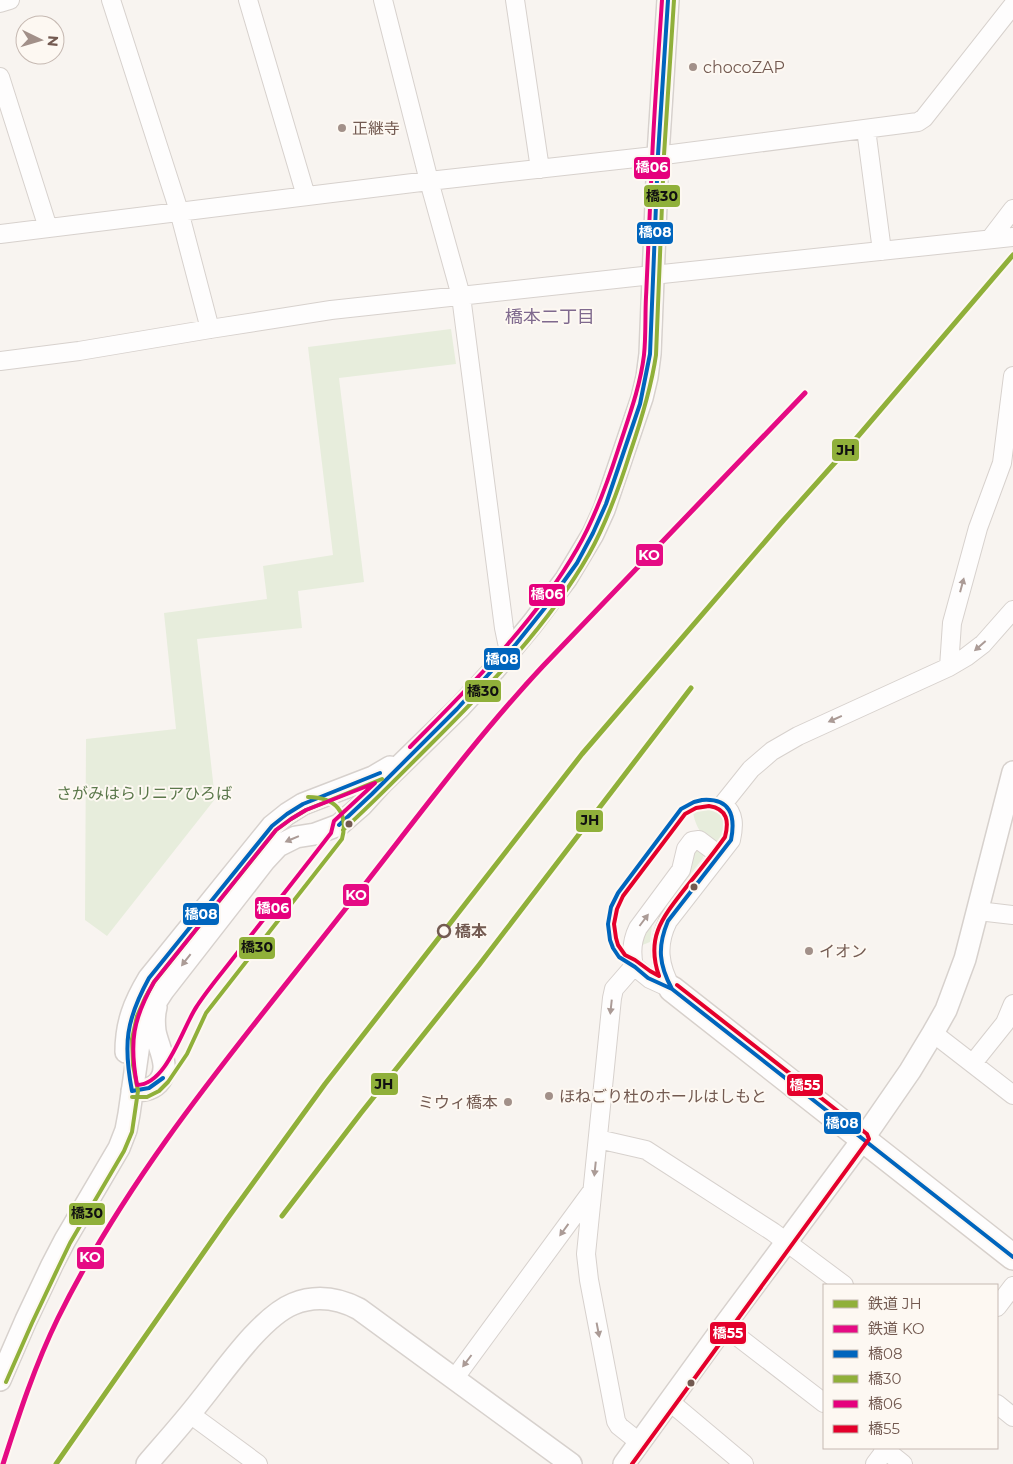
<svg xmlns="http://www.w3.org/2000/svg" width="1013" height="1464" viewBox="0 0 1013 1464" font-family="Montserrat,'Noto Sans JP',sans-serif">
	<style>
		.green { fill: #e7eddc }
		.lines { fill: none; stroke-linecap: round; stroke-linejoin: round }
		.minor-casing { stroke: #d7d1cd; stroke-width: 20 }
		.tertiary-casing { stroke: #d7d1cd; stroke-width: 24 }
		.secondary-casing { stroke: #d7d0cb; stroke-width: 28 }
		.minor { stroke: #fefdfd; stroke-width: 18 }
		.tertiary { stroke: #fefdfd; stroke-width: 21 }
		.secondary { stroke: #fefdfd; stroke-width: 25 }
		.bus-1-casing { stroke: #fdf8f2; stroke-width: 8 }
		.bus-2-casing { stroke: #fdf8f2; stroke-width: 8 }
		.bus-3-casing { stroke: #fdf8f2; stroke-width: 8 }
		.bus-4-casing { stroke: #fdf8f2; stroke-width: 8 }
		.bus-1 { stroke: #0065bd; stroke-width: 4 }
		.bus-2 { stroke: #90b03a; stroke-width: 4 }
		.bus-3 { stroke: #e5007d; stroke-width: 4 }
		.bus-4 { stroke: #e4002b; stroke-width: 4 }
		.rail-1-casing { stroke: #fdf8f2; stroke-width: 9 }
		.rail-2-casing { stroke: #fdf8f2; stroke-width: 9 }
		.rail-1 { stroke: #90b03a; stroke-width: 5 }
		.rail-2 { stroke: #e50b84; stroke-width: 5 }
		.oneway { fill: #ab9b96 }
		.poi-dot { fill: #a29089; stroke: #fdf8f2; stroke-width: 2 }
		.bus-dot { fill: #735a51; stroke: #fdf8f2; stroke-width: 2 }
		.stop-dot { fill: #fdf8f2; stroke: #735a51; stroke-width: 2.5 }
		.labels { text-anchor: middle; stroke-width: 4; stroke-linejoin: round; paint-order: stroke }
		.poi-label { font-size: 16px; fill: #735a51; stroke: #fdf8f2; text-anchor: start }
		.park-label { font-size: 16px; fill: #5b784b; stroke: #fdf8f2 }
		.stop-label { font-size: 16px; font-weight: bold; fill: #735a51; stroke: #fdf8f2; text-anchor: start }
		.neighbourhood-label { font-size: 18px; fill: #7f698e; stroke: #fdf8f2 }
		.line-badge { stroke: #fdf8f2; stroke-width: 2 }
		.badge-label { font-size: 14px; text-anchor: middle; font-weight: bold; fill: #fff }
		.pale-badge-label { font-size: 14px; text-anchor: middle; font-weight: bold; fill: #111 }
	</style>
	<rect width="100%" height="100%" fill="#f8f4f0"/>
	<path class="green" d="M451 329 456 364 339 378 364 582 298 591 302 628 197 639 215 799 107 936 85 920 86 739 176 729 164 613 267 599 263 566 333 555 308 347Z
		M708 806C721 809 731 823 724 836 723 839 720 841 718 843 703 840 695 826 693 812L695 809Z
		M697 849 705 852 703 858 652 925 650 942 640 946V942L692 852Z"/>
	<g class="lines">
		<g class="minor-casing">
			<path id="minor" d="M111 0 179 211 210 329
				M248 0 306 196
				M383 0 429 181 461 296 504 628 509 652
				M515 0 540 169
				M0 3 10 0
				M0 77 48 228
				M866 129 882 251
				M0 234 429 181 672 154 918 122 924 118 1013 5
				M990 239 1013 209
				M0 361 79 351 210 329 331 310 634 277 1013 237
				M949 667 952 623 978 528 1002 463 1013 376
				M978 911 1013 915
				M634 966 614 989 612 998 586 1254 589 1280 616 1421 619 1426 639 1442
				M672 989C659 966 656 945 668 921L731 840C734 826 735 814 723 804L751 769 772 751 798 736 949 667 966 657 983 644 1013 610
				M672 989 650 979 634 966C631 953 632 940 638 928L681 870 686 849 692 841 699 840 719 855
				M933 1033 1013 1095
				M973 1063 1005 1023 1013 1004
				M598 1139 646 1150 773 1232 844 1285
				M997 1307 1013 1286
				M724 1326 824 1403
				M454 1379 592 1191
				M669 1401 744 1464
				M997 1404 1013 1417
				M190 1414 258 1464
				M883 1448 903 1464
				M875 1464 887 1448"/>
		</g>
		<g class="tertiary-casing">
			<path id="tertiary" d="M126 1052C126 1023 134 1003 149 978L272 826 287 814 303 804 373 777 390 767
				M132 1091C142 1091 151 1090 158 1083 172 1068 158 1048 155 1031 154 1023 154 1015 156 1007
				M0 1380 26 1320 52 1265 65 1240 119 1148 126 1130 129 1114 140 1037 152 1008 163 991 265 860 278 846 296 837 315 834 339 825 362 805 382 783 460 707 494 670 532 624 566 579 593 534 604 510 642 398 647 377 650 354 658 155 668 0
				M147 1464C165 1443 184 1422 201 1400 223 1373 261 1317 293 1304 315 1295 338 1298 359 1309L571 1464
				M624 1464 724 1326 863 1139 910 1071 933 1033 946 1010 965 959 1013 772"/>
		</g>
		<g class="secondary-casing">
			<path id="secondary" d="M672 989 1013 1257"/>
		</g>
		<use href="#minor" class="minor"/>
		<use href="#tertiary" class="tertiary"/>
		<use href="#secondary" class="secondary"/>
		<g class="bus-1-casing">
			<path id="bus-1" d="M702 800C730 798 736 815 731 840L668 921C657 947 659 965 672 989L648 978 635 967 619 957 613 948 610 940 608 924 611 907 618 893 681 809 694 802Z
				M339 825 372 794 457 709 516 644 544 609 577 563 593 533 606 504 640 404 650 354 658 155 668 0
				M672 989 1013 1257
				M163 1078 149 1088 132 1091C123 1044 126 1020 149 978L272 826 287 814 303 804 380 773"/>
		</g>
		<g class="bus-2-casing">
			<path id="bus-2" d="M343 830C373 803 401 774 430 745 488 687 548 626 589 554 607 522 619 488 630 453 641 421 651 389 656 355L664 155 674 0
				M132 1097H147L159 1091 168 1082 187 1054 206 1013 342 839C349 812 335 797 308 797
				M6 1382 32 1323 58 1268 70 1243 124 1151 132 1132 138 1091 133 1065 132 1039 137 1016 145 998 154 982 276 830 291 819 306 810 382 779"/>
		</g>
		<g class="bus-3-casing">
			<path id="bus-3" d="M410 747C470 686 534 624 577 549 595 518 607 484 618 450 628 419 640 388 644 355 646 336 645 316 646 297 648 260 649 223 651 185 653 124 658 62 662 0
				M375 783 334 821 331 833C301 872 271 910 241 948 227 967 210 986 197 1006 183 1026 167 1085 137 1085 129 1042 133 1019 154 982L276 830 291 819 306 810Z"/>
		</g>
		<g class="bus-4-casing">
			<path id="bus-4" d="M709 806C728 809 729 822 725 837 713 854 700 870 687 886 664 916 645 936 659 976L650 971 635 960 625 955 618 945 616 938 614 924 617 909 623 896 685 814 696 808Z
				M632 1464 869 1139 867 1134 677 985"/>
		</g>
		<use href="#bus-1" class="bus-1"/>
		<use href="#bus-2" class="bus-2"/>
		<use href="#bus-3" class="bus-3"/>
		<use href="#bus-4" class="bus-4"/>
		<g class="rail-1-casing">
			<path id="rail-1" d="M282 1216 361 1113 479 965 691 688
				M56 1464 227 1219 325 1084 582 754 781 523 848 448 1013 255"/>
		</g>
		<g class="rail-2-casing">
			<path id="rail-2" d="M3 1464C19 1414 35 1365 58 1318 132 1168 241 1042 343 912 409 829 471 743 543 666L805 393"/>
		</g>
		<use href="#rail-1" class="rail-1"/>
		<use href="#rail-2" class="rail-2"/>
	</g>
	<defs><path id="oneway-solid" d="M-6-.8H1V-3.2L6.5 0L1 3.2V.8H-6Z" transform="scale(1.25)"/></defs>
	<g class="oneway">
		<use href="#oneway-solid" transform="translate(962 585) rotate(-75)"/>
		<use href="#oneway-solid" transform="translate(980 646) rotate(139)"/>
		<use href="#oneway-solid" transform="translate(835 719) rotate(156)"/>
		<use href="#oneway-solid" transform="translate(292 839) rotate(157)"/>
		<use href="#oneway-solid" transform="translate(644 920) rotate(-53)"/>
		<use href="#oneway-solid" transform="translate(186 960) rotate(128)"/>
		<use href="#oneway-solid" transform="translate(611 1007) rotate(96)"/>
		<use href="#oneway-solid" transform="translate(595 1169) rotate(96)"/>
		<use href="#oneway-solid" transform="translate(564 1230) rotate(126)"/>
		<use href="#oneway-solid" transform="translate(598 1330) rotate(79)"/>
		<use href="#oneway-solid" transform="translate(467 1361) rotate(127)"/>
	</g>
	<g class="poi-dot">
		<circle cx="693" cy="67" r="5"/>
		<circle cx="342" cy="128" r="5"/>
		<circle cx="809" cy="951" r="5"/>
		<circle cx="549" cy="1096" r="5"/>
		<circle cx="508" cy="1102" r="5"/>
	</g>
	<g class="bus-dot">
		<circle cx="349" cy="824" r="4.5"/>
		<circle cx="694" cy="887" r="4.5"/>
		<circle cx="691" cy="1383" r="4.5"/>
	</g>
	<circle class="stop-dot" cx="444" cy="931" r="6"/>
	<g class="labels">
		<g class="poi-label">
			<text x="703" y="73">chocoZAP</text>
			<text x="352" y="134">正継寺</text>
			<text x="819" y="957">イオン</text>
			<text x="559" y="1102">ほねごり杜のホールはしもと</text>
			<text x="498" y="1108" text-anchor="end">ミウィ橋本</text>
		</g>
		<g class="park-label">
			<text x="144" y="799">さがみはらリニアひろば</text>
		</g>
		<g class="stop-label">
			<text x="455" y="937">橋本</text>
		</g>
		<g class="neighbourhood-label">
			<text x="550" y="323">橋本二丁目</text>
		</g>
	</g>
	<g class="line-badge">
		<rect x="633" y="156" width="38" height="24" rx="5" fill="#e5007d"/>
		<rect x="643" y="184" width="38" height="24" rx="5" fill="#90b03a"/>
		<rect x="636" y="221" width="38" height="24" rx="5" fill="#0065bd"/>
		<rect x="831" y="438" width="29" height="24" rx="5" fill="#90b03a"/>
		<rect x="635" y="543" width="29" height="24" rx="5" fill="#e50b84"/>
		<rect x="528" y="583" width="38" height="24" rx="5" fill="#e5007d"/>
		<rect x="483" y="647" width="38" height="24" rx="5" fill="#0065bd"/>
		<rect x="464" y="679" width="38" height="24" rx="5" fill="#90b03a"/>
		<rect x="575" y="809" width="29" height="24" rx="5" fill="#90b03a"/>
		<rect x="342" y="883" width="28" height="24" rx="5" fill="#e50b84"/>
		<rect x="254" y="896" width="38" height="24" rx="5" fill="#e5007d"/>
		<rect x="182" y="902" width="38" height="24" rx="5" fill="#0065bd"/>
		<rect x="238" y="936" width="38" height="24" rx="5" fill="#90b03a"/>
		<rect x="370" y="1072" width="29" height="24" rx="5" fill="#90b03a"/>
		<rect x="786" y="1073" width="38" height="24" rx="5" fill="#e4002b"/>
		<rect x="823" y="1111" width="39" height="24" rx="5" fill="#0065bd"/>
		<rect x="68" y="1202" width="38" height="24" rx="5" fill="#90b03a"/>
		<rect x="76" y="1246" width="29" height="24" rx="5" fill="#e50b84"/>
		<rect x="709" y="1321" width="38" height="24" rx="5" fill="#e4002b"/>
	</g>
	<g class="badge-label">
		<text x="652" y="172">橋06</text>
		<text x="655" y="237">橋08</text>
		<text x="649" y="560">KO</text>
		<text x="547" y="599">橋06</text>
		<text x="502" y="664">橋08</text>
		<text x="356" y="900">KO</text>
		<text x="273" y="913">橋06</text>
		<text x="201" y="919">橋08</text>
		<text x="805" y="1090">橋55</text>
		<text x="842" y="1128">橋08</text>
		<text x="90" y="1262">KO</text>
		<text x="728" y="1338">橋55</text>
	</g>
	<g class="pale-badge-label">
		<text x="662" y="201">橋30</text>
		<text x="846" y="455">JH</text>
		<text x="483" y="696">橋30</text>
		<text x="590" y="825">JH</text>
		<text x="257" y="952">橋30</text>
		<text x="384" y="1089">JH</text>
		<text x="87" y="1218">橋30</text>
	</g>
	<rect x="823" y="1284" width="175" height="165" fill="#fdf8f2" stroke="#c6b9b2"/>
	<rect x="833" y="1300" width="25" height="8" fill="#90b03a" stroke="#c6b9b2"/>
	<text x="868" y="1309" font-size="15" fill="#735a51">鉄道 JH</text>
	<rect x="833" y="1325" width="25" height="8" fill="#e50b84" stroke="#c6b9b2"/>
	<text x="868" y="1334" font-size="15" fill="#735a51">鉄道 KO</text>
	<rect x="833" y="1350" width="25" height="8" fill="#0065bd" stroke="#c6b9b2"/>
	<text x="868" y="1359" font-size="15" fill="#735a51">橋08</text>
	<rect x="833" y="1375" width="25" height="8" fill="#90b03a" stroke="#c6b9b2"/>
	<text x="868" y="1384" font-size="15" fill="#735a51">橋30</text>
	<rect x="833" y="1400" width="25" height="8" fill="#e5007d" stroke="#c6b9b2"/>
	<text x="868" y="1409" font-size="15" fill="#735a51">橋06</text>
	<rect x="833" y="1425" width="25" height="8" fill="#e4002b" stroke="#c6b9b2"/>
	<text x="868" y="1434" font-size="15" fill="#735a51">橋55</text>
	<g transform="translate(40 40) rotate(95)"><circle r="24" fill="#fdf8f2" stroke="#c6b9b2"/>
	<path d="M0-4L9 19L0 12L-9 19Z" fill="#a29089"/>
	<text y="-8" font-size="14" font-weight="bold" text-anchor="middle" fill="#735a51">N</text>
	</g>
</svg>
